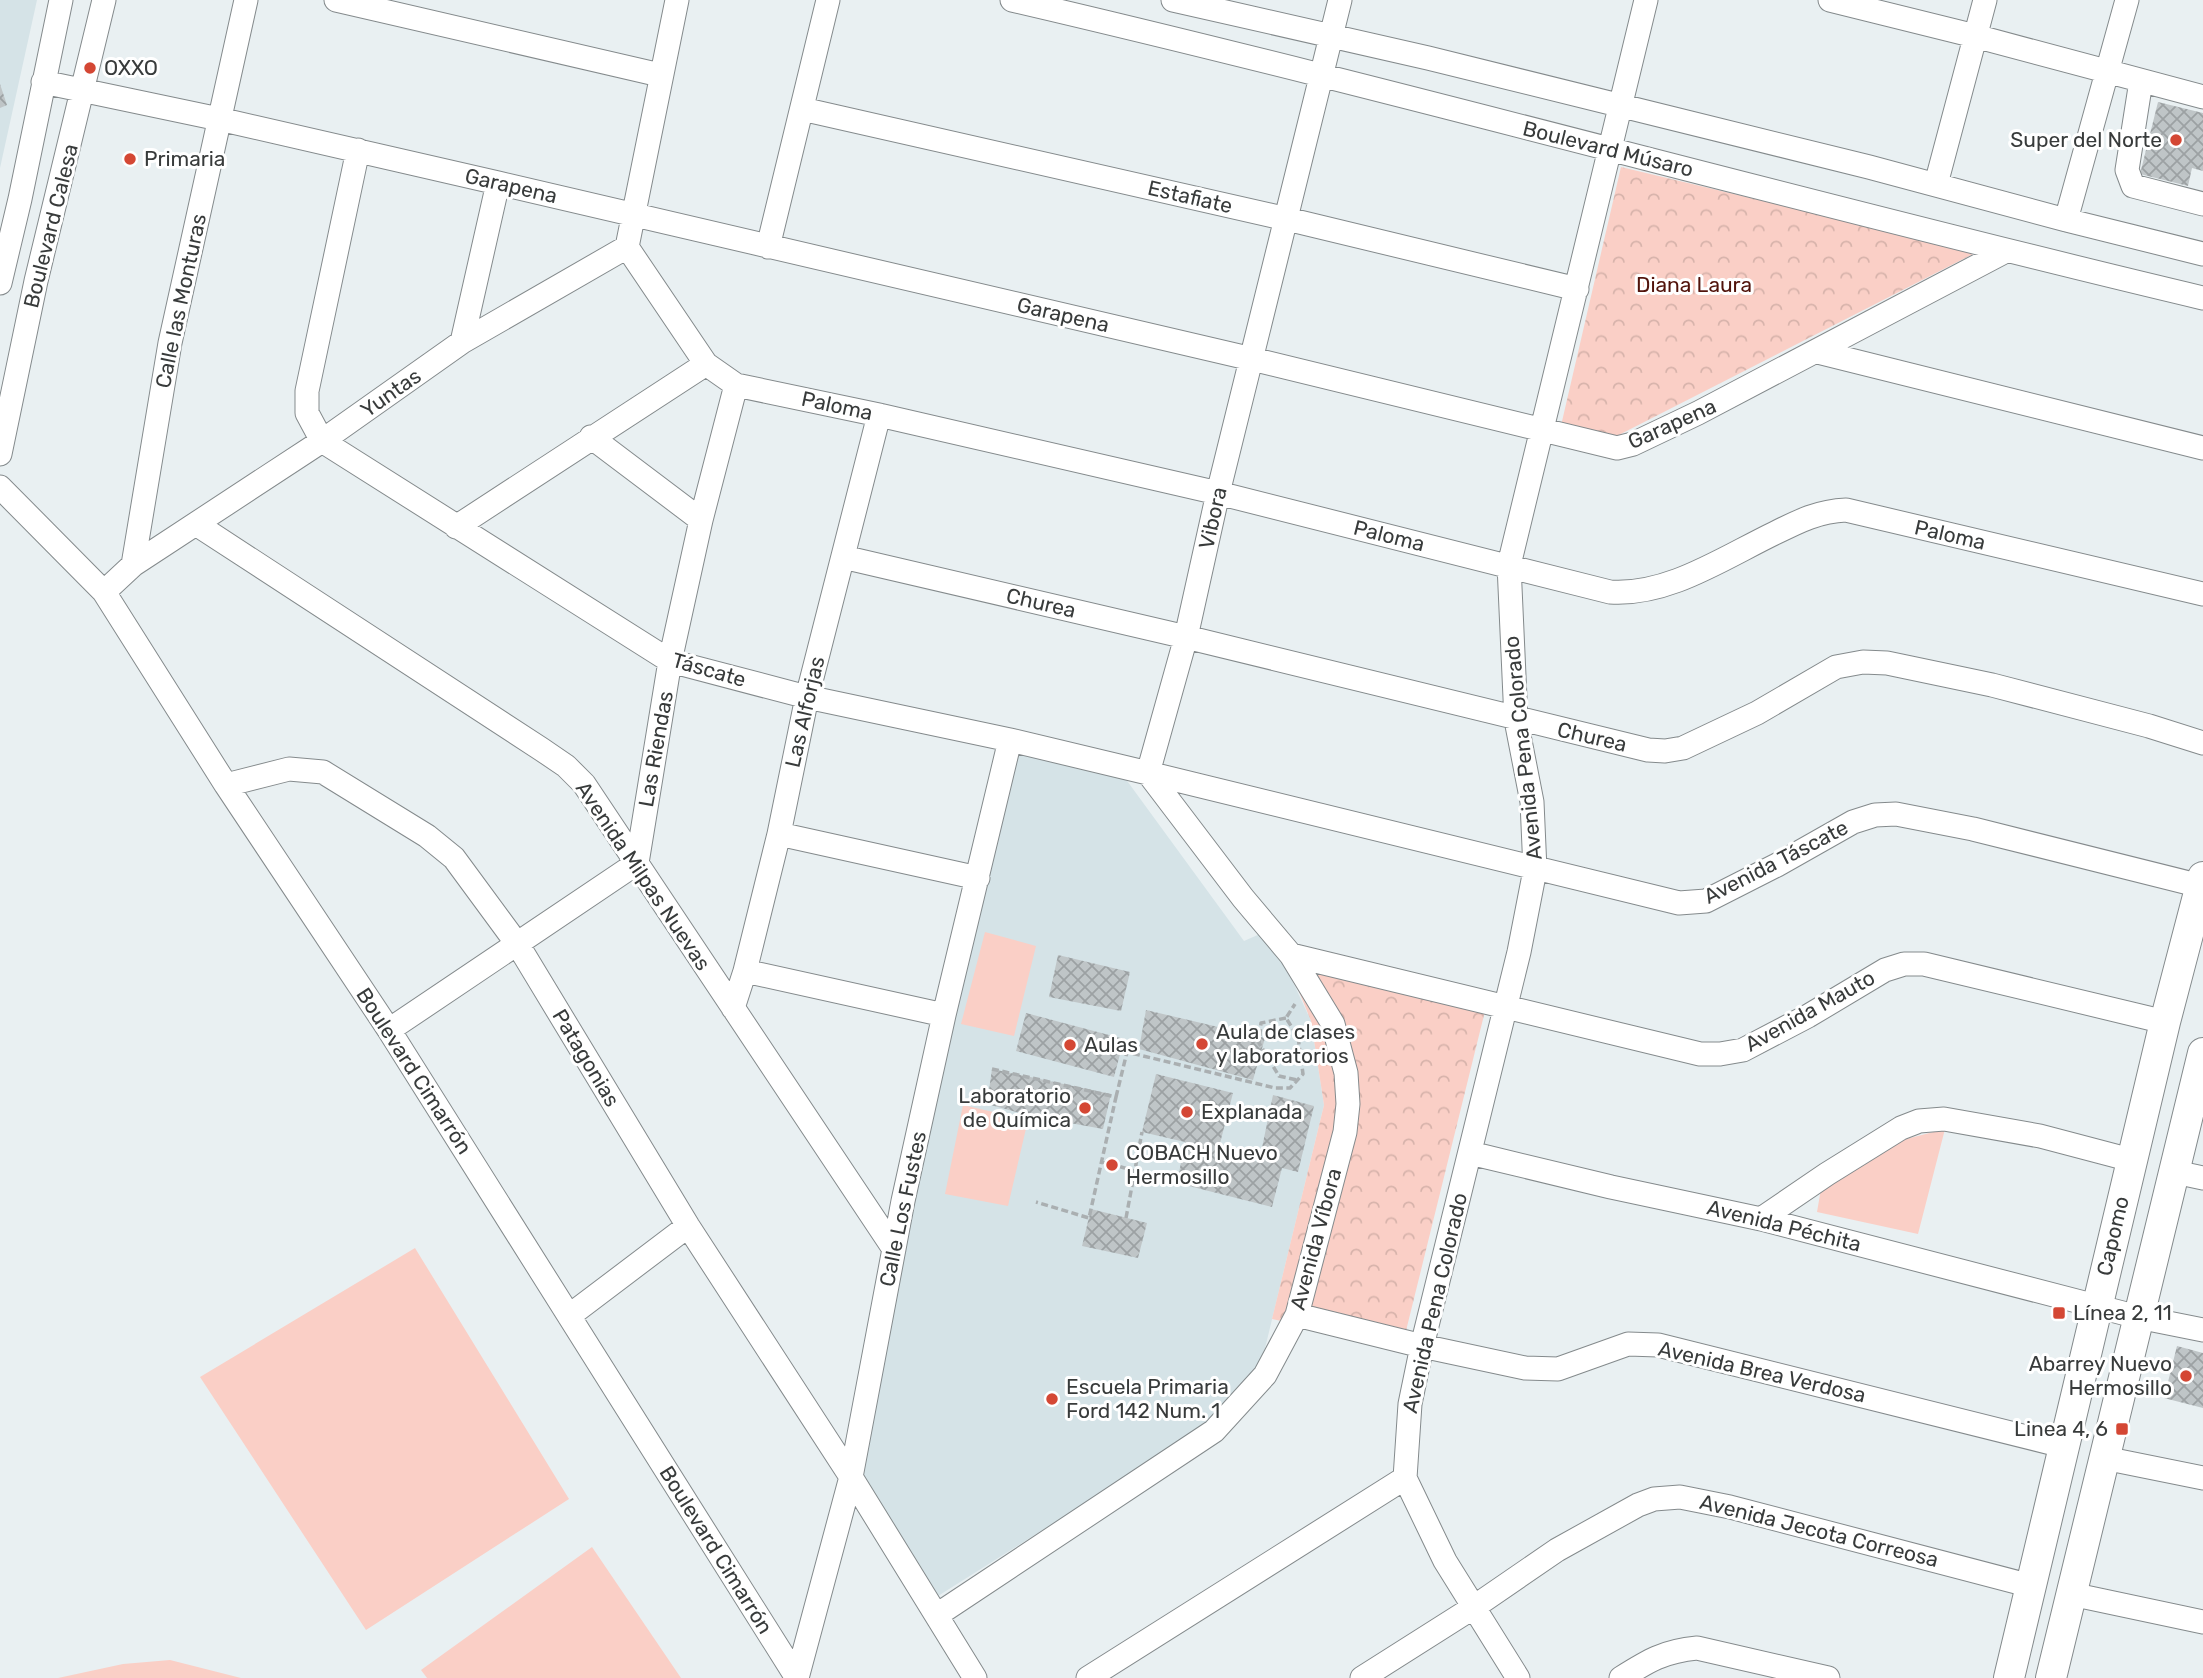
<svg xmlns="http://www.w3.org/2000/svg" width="2203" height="1678" viewBox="0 0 2203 1678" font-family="Rubik,sans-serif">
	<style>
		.built { fill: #d5e3e7 }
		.green { fill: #facfc6 }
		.park { fill: url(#park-crowns) }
		.building { fill: url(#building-cross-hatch) }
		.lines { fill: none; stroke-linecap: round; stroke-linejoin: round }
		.minor-casing { stroke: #848a8c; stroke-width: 25 }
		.major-casing { stroke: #848a8c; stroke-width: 32 }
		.path { stroke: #aaafb1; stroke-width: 3.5; stroke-dasharray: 7 3.5; stroke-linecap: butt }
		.minor { stroke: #fff; stroke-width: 23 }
		.major { stroke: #fff; stroke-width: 30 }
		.poi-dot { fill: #d44734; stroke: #fff; stroke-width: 2.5 }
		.labels { text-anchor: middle; stroke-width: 6; stroke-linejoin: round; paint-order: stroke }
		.poi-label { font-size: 21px; fill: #383b3b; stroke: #fff; text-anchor: start }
		.street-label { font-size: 21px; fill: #383b3b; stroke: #fff }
		.park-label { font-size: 21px; fill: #51130b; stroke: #fff }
	</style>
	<defs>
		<pattern id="park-crowns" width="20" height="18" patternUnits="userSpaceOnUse" patternTransform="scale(1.75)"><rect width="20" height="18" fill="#facfc6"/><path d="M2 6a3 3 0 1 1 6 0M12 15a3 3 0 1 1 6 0" fill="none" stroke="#d7b3ab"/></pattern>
		<pattern id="building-cross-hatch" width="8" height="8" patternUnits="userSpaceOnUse" patternTransform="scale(1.75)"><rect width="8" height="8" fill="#bfc5c7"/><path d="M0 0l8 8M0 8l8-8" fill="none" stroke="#9ca1a3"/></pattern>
	</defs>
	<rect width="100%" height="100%" fill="#e9f0f2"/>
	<path class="built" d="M0 0H37L0 168Z
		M1008 752 1125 778 1244 941 1269 930 1311 1021 1324 1105 1259 1373 1209 1425 919 1608 853 1497Z"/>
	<path class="green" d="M985 932 1036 946 1014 1036 961 1024Z
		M963 1105 1028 1120 1008 1206 945 1194Z
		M1945 1129 1918 1234 1817 1212 1822 1183 1883 1145Z
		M415 1248 569 1499 366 1630 200 1377Z
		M592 1547 681 1678H427L421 1670Z
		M170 1660 241 1678H58L123 1664Z"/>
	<path class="park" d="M1621 167 1977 252 1607 441 1560 430Z
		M1282 950 1486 1007 1402 1347 1272 1319 1324 1105 1311 1021Z"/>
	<path class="building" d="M0 84 7 105 0 108Z
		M2158 102 2203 113V171L2192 168 2188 186 2140 174Z
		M1058 955 1130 972 1121 1011 1049 997Z
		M1146 1010 1265 1038 1253 1080 1139 1049Z
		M1026 1013 1124 1039 1114 1077 1016 1051Z
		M992 1069 1111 1094 1103 1129 1031 1116 987 1104Z
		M1156 1074 1233 1093 1218 1151 1259 1162 1273 1095 1314 1106 1298 1172 1282 1168 1272 1207 1177 1183 1185 1142 1142 1132Z
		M1091 1209 1147 1223 1138 1258 1082 1246Z
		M2177 1346 2203 1353V1408L2164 1398Z"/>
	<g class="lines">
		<g class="minor-casing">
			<path id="minor" d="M336 0 660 75
				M1012 0C1411 93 1805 204 2203 298
				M1173 0 1428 58 1869 167 2066 220 2203 254
				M1830 0 1975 36 2203 97
				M2141 81 2127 170 2133 186 2203 204
				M43 82 219 119 498 183 1252 359 1617 448 1633 444 1698 413 2004 252
				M802 109 1287 219 1577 289
				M358 150 307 391V413L322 441 670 661 807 697 1010 740 1148 773 1679 903 1706 901 1777 865 1853 822 1875 815 1896 814 1973 829 2201 886
				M1936 184 1985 0
				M2066 220 2127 0
				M627 247 706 364 736 385 879 415 1218 493 1610 592C1668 596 1723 558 1775 533 1799 521 1819 511 1846 510L2203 594
				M768 247 828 0
				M0 283 20 199 61 0
				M462 342 498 183
				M1818 352 2203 448
				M591 437 701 520
				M0 454 36 281 104 0
				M0 487 104 592 226 785 389 1030 797 1678
				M196 524 541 749 566 766 584 784 894 1249
				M456 527 706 364
				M843 557 1186 637 1648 750 1665 751 1683 748 1757 713 1836 667 1863 662 1887 663 1992 685 2149 726 2203 743
				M133 565 322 441 462 342 627 247 677 0
				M104 592 133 565 170 343 246 0
				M226 785 289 769 323 772 427 836 454 858 518 945 688 1226 851 1477 975 1678
				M779 834 978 878
				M1291 955 1700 1054H1720L1743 1050 1808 1016 1885 970 1904 964H1924L2165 1022
				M745 971 944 1015
				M733 1008 745 971 779 834 807 697 879 415
				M389 1030 637 863 670 661 701 520 736 385
				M1470 1153 1611 1187 1761 1219 2138 1317 2203 1330
				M2175 1172 2203 1178
				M1761 1219 1827 1174 1901 1128 1919 1121 1944 1119 2040 1136 2131 1160
				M1297 1315 1422 1346 1525 1368 1558 1369 1628 1344 1658 1345 2063 1446
				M569 1316 688 1226
				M2104 1458 2203 1478
				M2071 1594 2203 1622
				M937 1615 1214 1431 1265 1375 1297 1315 1345 1132 1348 1104 1346 1073 1333 1024 1291 955 1243 898 1148 773 1186 637 1218 493 1340 0
				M797 1678 851 1477 903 1201 944 1015 1010 740
				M1088 1678 1405 1478
				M1362 1678 1474 1607 1557 1550 1638 1505 1654 1499 1680 1497 1730 1507 2031 1586
				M1518 1678 1445 1561 1405 1478 1410 1404 1422 1346 1519 952 1535 870 1532 802 1516 720 1509 565 1646 0
				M1621 1678C1648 1661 1664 1651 1697 1648L1828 1678"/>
		</g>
		<g class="major-casing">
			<path id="major" d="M2009 1678 2165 1022 2203 877
				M2051 1678 2203 1053"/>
		</g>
		<path class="path" d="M1286 1018 1261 1023 1259 1043 1279 1076 1297 1080
			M992 1069 1116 1097 1089 1218 1036 1202
			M1116 1097 1127 1052 1275 1088H1290L1303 1074 1298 1037 1286 1018 1295 1004
			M1100 1161 1177 1183
			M1126 1218 1142 1132"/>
		<use href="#minor" class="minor"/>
		<use href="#major" class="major"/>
	</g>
	<g class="poi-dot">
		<circle cx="90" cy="68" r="7"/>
		<circle cx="2176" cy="140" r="7"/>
		<circle cx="130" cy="159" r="7"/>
		<circle cx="1202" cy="1044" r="7"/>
		<circle cx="1070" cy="1045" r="7"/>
		<circle cx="1085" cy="1108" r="7"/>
		<circle cx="1187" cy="1112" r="7"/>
		<circle cx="1112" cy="1165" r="7"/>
		<rect x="2052" y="1306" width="14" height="14" rx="3.5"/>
		<circle cx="2186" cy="1376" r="7"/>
		<circle cx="1052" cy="1399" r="7"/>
		<rect x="2115" y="1422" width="14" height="14" rx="3.5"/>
	</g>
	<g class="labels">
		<g class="poi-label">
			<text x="104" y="75">OXXO</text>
			<text x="2162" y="147" text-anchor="end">Super del Norte</text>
			<text x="144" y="166">Primaria</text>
			<text x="1216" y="1039">Aula de clases<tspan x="1216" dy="24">y laboratorios</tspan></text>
			<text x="1084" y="1052">Aulas</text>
			<text x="1071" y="1103" text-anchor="end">Laboratorio<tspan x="1071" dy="24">de Química</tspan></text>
			<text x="1201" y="1119">Explanada</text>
			<text x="1126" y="1160">COBACH Nuevo<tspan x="1126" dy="24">Hermosillo</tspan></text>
			<text x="2073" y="1320">Línea 2, 11</text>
			<text x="2172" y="1371" text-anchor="end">Abarrey Nuevo<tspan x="2172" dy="24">Hermosillo</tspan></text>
			<text x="1066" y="1394">Escuela Primaria<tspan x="1066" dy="24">Ford 142 Num. 1</tspan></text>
			<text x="2108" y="1436" text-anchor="end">Linea 4, 6</text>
		</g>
		<g class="street-label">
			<text transform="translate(1608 149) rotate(14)" y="7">Boulevard Músaro</text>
			<text transform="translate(511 186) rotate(13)" y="7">Garapena</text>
			<text transform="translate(1190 197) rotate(13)" y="7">Estafiate</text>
			<text transform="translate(51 226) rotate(-76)" y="7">Boulevard Calesa</text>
			<text transform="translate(181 301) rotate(-78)" y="7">Calle las Monturas</text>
			<text transform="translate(1063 315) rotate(13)" y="7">Garapena</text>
			<text transform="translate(391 393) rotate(-35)" y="7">Yuntas</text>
			<text transform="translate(837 406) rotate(12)" y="7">Paloma</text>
			<text transform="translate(1672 424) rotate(-24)" y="7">Garapena</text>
			<text transform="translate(1213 518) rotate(-77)" y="7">Vibora</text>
			<text transform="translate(1950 535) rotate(13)" y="7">Paloma</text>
			<text transform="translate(1389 536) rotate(14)" y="7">Paloma</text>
			<text transform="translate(1041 603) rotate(13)" y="7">Churea</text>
			<text transform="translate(709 670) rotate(16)" y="7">Táscate</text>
			<text transform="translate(805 712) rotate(-77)" y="7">Las Alforjas</text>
			<text transform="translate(1592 737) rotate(13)" y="7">Churea</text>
			<text transform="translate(1523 748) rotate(-96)" y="7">Avenida Pena Colorado</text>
			<text transform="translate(656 749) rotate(-80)" y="7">Las Riendas</text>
			<text transform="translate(1776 862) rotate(-27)" y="7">Avenida Táscate</text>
			<text transform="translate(643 876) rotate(56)" y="7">Avenida Milpas Nuevas</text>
			<text transform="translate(1810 1011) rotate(-29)" y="7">Avenida Mauto</text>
			<text transform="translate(586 1058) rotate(59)" y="7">Patagonias</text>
			<text transform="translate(414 1071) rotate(57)" y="7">Boulevard Cimarrón</text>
			<text transform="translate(903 1209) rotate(-78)" y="7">Calle Los Fustes</text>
			<text transform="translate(1784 1226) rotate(14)" y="7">Avenida Péchita</text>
			<text transform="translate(2113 1236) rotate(-77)" y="7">Capomo</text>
			<text transform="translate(1316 1239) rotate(-75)" y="7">Avenida Víbora</text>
			<text transform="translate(1435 1303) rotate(-77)" y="7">Avenida Pena Colorado</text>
			<text transform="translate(1762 1372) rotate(13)" y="7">Avenida Brea Verdosa</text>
			<text transform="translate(1819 1531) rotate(14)" y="7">Avenida Jecota Correosa</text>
			<text transform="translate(716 1550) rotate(58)" y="7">Boulevard Cimarrón</text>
		</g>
		<g class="park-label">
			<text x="1694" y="292">Diana Laura</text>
		</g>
	</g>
</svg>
